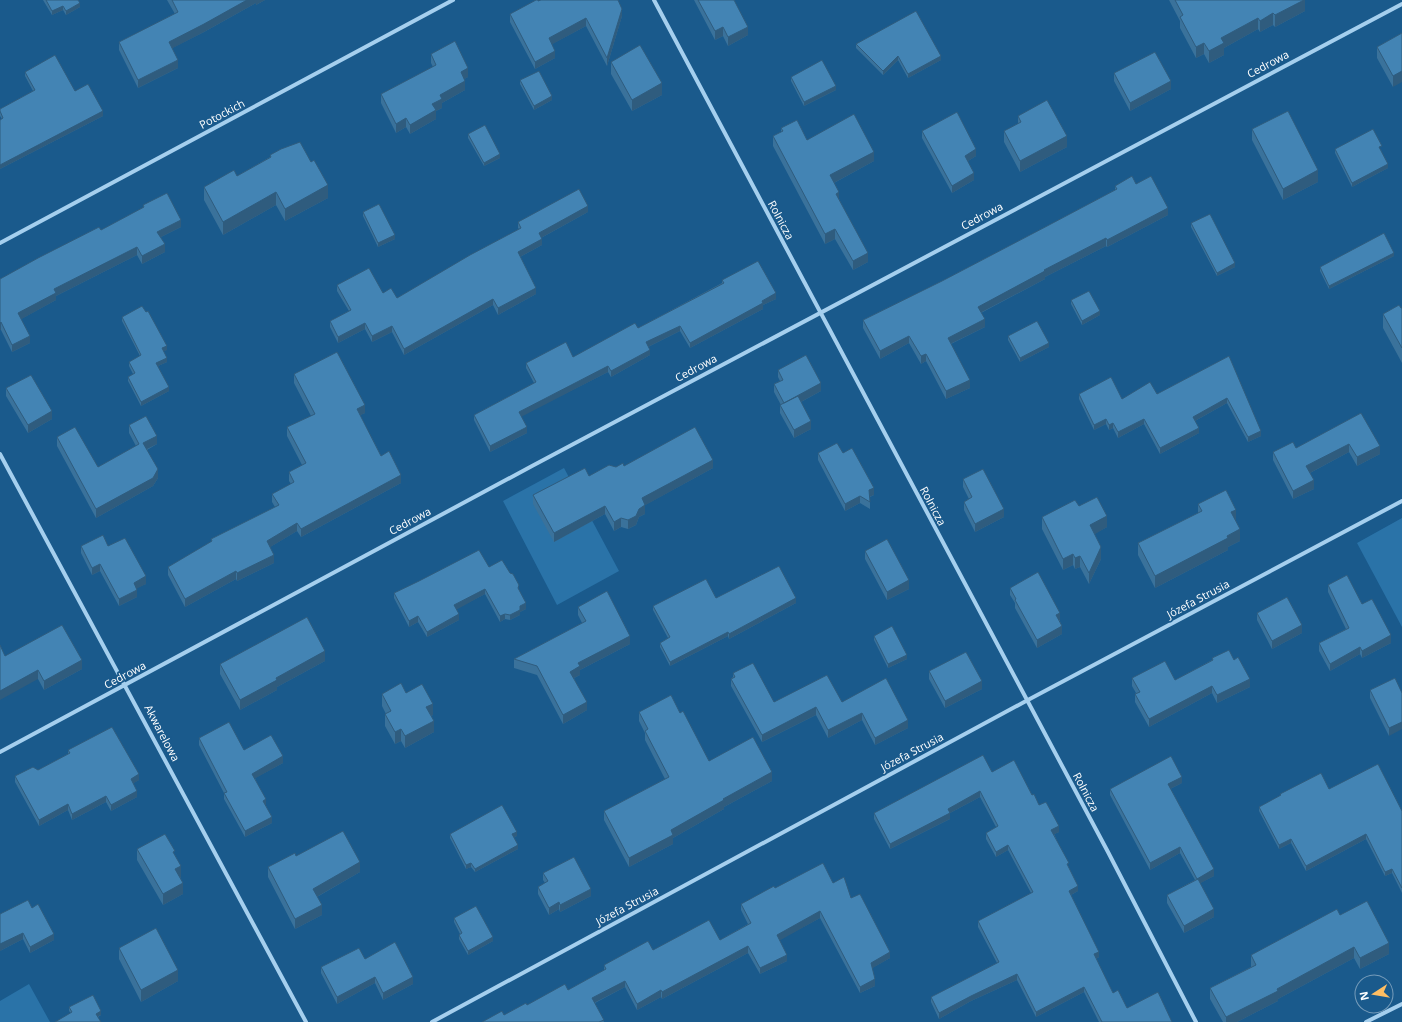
<svg xmlns="http://www.w3.org/2000/svg" width="1402" height="1022" viewBox="0 0 1402 1022" font-family="'Open Sans',sans-serif">
	<style>
		.green { fill: #2a73a8 }
		.lines { fill: none; stroke-linecap: round; stroke-linejoin: round }
		.street { stroke: #a5cfee; stroke-width: 4 }
		.wall { fill: #3a729b }
		.shaded-wall { fill: #2f5c7e }
		.building { fill: #4384b4; stroke: #2f5c7e }
		.labels { text-anchor: middle; stroke-width: 3.5; stroke-linejoin: round; paint-order: stroke }
		.street-label { font-size: 11px; fill: #fff; stroke: #1a5a8c }
	</style>
	<rect width="100%" height="100%" fill="#1a5a8c"/>
	<path class="green" d="M564 468 619 571 557 605 503 501Z
		M1402 518V627L1357 543Z
		M29 984 50 1022H0V1001Z"/>
	<g class="lines">
		<path class="street" d="M654 0 1108 852 1196 1022
			M0 243 453 0
			M0 454 306 1022
			M0 752 532 466 1402 4
			M432 1022 1026 701 1402 501
			M1366 1022 1402 1004"/>
	</g>
	<path class="wall" d="M43 0H78L80 7 66 15 63 10 52 15Z
		M167 0H265L256 5V3L204 32 172 48 178 68 138 88 119 50V42L175 14Z
		M694 0H734L748 35 728 46 723 36 715 40Z
		M1169 0H1305V11L1275 27 1273 25 1260 32 1258 29 1224 48V55L1209 63 1204 54 1196 58 1180 28V21Z
		M538 1 622 16 607 66 586 26 552 44 555 58 535 69 510 22V14Z
		M1402 33 1393 87 1377 58V47Z
		M856 44 941 60 908 78 898 60 883 75 856 48Z
		M431 54 468 77 464 79 465 90 442 103V108L436 111V119L410 134 406 127 396 133 381 103V94L433 67 431 63Z
		M611 62 662 95 632 111 611 74Z
		M25 72 75 91 103 116 0 169V120L2 119 0 116V109L33 91 25 76Z
		M1114 73 1171 89 1130 111 1114 81Z
		M791 77 836 90 804 106 791 81Z
		M520 80 552 100 534 110 520 84Z
		M1018 116 1067 147 1020 172 1004 142V131L1018 124Z
		M781 128 807 140 874 161 834 183 839 199 868 262 853 270 835 239 825 244 773 146V136L781 132Z
		M1252 129 1318 182 1283 200 1252 140Z
		M922 131 976 156 968 161 974 180 952 193 922 138Z
		M468 134 500 158 484 166 468 138Z
		M1335 149 1382 150H1381L1388 168 1352 187 1335 153Z
		M270 155 328 198 285 221 276 205 223 235 204 200V187L237 176 270 157Z
		M1136 184 1168 215 1107 247 1106 246 1045 277V279L981 313 985 327 951 344 970 388 946 399 926 361 921 364 909 343 880 359 863 328V320L942 281 1049 225 1115 190V186Z
		M143 205 181 227 161 237 165 252 142 264 137 255 56 296V300L21 319 30 343 12 352 1 330 0 279 101 230 143 208Z
		M363 212 395 239 378 247 363 216Z
		M588 212 541 238 542 245 520 257 536 294 498 315 493 305 404 355 392 332 372 342 365 329 338 343 330 327V321L349 311 337 291V285L383 293 397 298 519 229 518 228V222Z
		M1191 223 1235 267 1217 276 1191 227Z
		M1394 256 1329 289 1320 271V267Z
		M722 280 776 299 763 305V309L690 348 680 331 648 347 650 355 611 377 608 372 521 416 527 433 490 452 474 420V415L534 383 526 368V363L573 357 638 328 722 283Z
		M1071 300 1100 315 1082 325 1071 304Z
		M1402 308V363L1383 328V314Z
		M122 317 167 350 163 351 167 362 158 366 169 391 141 406 128 381V377L133 374 129 366V362L140 356 122 321Z
		M1008 336 1049 347 1020 362 1008 340Z
		M1229 356 1261 436 1248 442 1227 403 1195 421 1199 433 1160 454 1144 424 1118 438 1113 428 1109 430 1106 424 1094 430 1079 399V394L1122 399 1157 394Z
		M778 370 821 391 801 402 811 429 794 438 780 413V405H781L774 392V384L780 381 778 377Z
		M294 374 365 413 360 415 381 456 401 483 301 537 297 531 270 547 274 563 237 581 236 579 185 607 168 575V567L211 542V539L275 507 272 502V494L291 484 289 481V472L302 465 287 436V427L311 416 294 383Z
		M6 388 52 419 28 433 6 396Z
		M1361 413 1380 454 1357 466 1349 452 1310 473 1314 489 1293 499 1273 460V452L1296 448Z
		M129 425 157 444 147 450 158 478 153 486 96 518 57 446V437L98 467 136 446 129 433Z
		M818 453H843L874 495 870 497V509L860 503 845 511 818 460Z
		M624 466 713 468 645 505V514L639 517 636 525 628 529 621 527 614 531 605 514 554 542 533 504V495L589 476Z
		M963 479 1004 517 975 532 964 510V502L969 499 963 487Z
		M1198 504 1236 521 1240 541 1228 547V550L1155 588 1138 555V543L1198 513Z
		M1079 506 1107 527 1094 534 1101 559 1089 584 1080 567 1075 569 1073 565 1063 570 1042 529V517Z
		M81 546H108L146 584 136 588 137 597 119 606 100 571 92 575 81 553Z
		M865 551 909 589 887 600 865 559Z
		M489 567 519 590 526 609 520 612V615L510 620 505 619 500 622 485 594 456 609 459 620 427 637 418 622 409 627 394 598V593Z
		M1328 585 1362 604 1391 643 1362 658 1360 654 1330 671 1319 651V643L1346 629 1328 592Z
		M1010 588 1060 620V621L1062 634 1037 648 1015 608V603L1010 595Z
		M716 598 796 603 729 639 728 636 670 666 660 647V643L668 638 653 610V606Z
		M578 607 630 644 580 670V675L574 678 587 710 563 724 537 675 514 668V659L582 623 578 615Z
		M1257 613 1302 633 1272 649 1257 620Z
		M874 636 907 659 888 668 874 640Z
		M5 656 82 669 44 690 38 679Z
		M1212 658 1234 660 1250 687 1217 703 1212 693 1149 727 1135 702V694L1136 693 1132 686V678L1175 680 1212 660Z
		M325 661 277 687V690L240 710 220 674V664Z
		M929 671 982 689 945 708 929 679Z
		M733 673 774 702H842L908 728 875 745 862 720 828 738 816 715 762 742 731 686V679L733 677Z
		M1395 678 1389 736 1370 698V690Z
		M406 693 433 715 431 716 434 732 405 748 401 741 395 744 385 726V714H386L382 706V694Z
		M639 712 680 713 709 761 772 781 724 807V809L673 838V844L629 867 604 820V811L665 779 645 740V733L639 721Z
		M199 738 244 750 283 763 255 778 266 806 272 823 245 837 224 799V793L199 745Z
		M68 750 139 780 133 783 137 797 111 811 106 802 72 820 68 810 39 826 15 782V776L38 770 68 754Z
		M992 772 1032 795 1059 832 1054 834 1069 868 1078 891 1071 895 1099 957 1096 959 1113 993 1127 1008 1172 1022H1099L1084 992 1036 1017 1017 980 971 1001 939 1019 931 1002V997L997 963 978 927V921L1031 893 1008 850 996 857 986 839V833L996 827 980 797 950 813V819L890 849 874 819V813Z
		M1182 783 1170 789 1214 876 1200 883 1214 917 1184 933 1167 903V895L1195 880 1180 853 1150 870 1110 795V789Z
		M1329 789 1402 811V893L1392 873 1385 876 1366 839 1306 871 1291 843 1279 849 1259 811V807L1280 796V794Z
		M450 834 517 836 514 837 518 849 475 872 471 867 466 869 450 838Z
		M137 849 175 855 181 877 180 878 183 894 163 905 137 860Z
		M296 856 360 872 317 897 322 915 295 929 268 877V867Z
		M543 873 591 896 560 912 559 909 549 915 538 894V887L545 883 543 880Z
		M833 883 851 898 890 958 872 968 875 986 860 993 820 918 779 940 787 961 760 974 748 953 662 999 661 997 637 1010 625 987 595 1003 604 1022 504 1015 527 1005 568 990 604 970V965L653 950 720 940 748 924 741 910V904L775 888Z
		M32 908 54 940 30 953 23 939 0 951Z
		M1340 915 1389 954 1360 969 1354 958 1278 999V1001L1237 1022H1223L1210 999V988L1251 967V955Z
		M454 918 493 941 468 955 459 939V935L460 934 454 922Z
		M119 948 178 981 141 1002 119 959Z
		M321 967 413 984 383 1000 375 983 337 1004 321 973Z
		M69 1007 101 1015 98 1017 71 1013 69 1011Z"/>
	<path class="shaded-wall" d="M247 0H256V3L204 32 169 50V42Z
		M256 0H265L256 5Z
		M1304 0H1305V11L1275 27V15Z
		M80 3V7L66 15V11Z
		M63 6V10L52 15V11Z
		M622 9V16L607 66V58Z
		M1273 13V25L1260 32V21Z
		M586 18V26L549 46V38Z
		M1258 18V29L1224 48V55L1209 63V51L1221 38Z
		M723 27V36L715 40V31Z
		M748 27V35L728 46V37Z
		M1204 43V54L1196 58V47Z
		M555 51V58L535 69V62Z
		M898 56V60L883 75V71Z
		M941 56V60L908 78V74Z
		M178 60V68L138 88V80Z
		M468 68V77L461 81V72Z
		M1402 71V82L1393 87V76Z
		M465 81V90L442 103V108L436 111V119L410 134V125L432 104 440 95Z
		M1171 81V89L1130 111V103Z
		M662 83V95L632 111V100Z
		M836 86V90L804 106V102Z
		M552 96V100L534 110V106Z
		M103 111V116L0 169V165Z
		M406 118V127L396 133V124Z
		M1067 136V147L1020 172V161Z
		M976 149V156L965 163V156Z
		M874 152V161L830 185V175Z
		M500 154V158L484 166V163Z
		M1388 164V168L1352 187V183Z
		M1318 170V182L1283 200V189Z
		M974 173V180L952 193V186Z
		M328 185V198L285 221V209Z
		M276 192V205L223 235V222Z
		M839 192V202L836 194Z
		M588 206V212L539 239V233Z
		M1168 208V215L1107 247V240Z
		M181 220V227L157 239V232Z
		M835 229V239L825 244V234Z
		M395 235V239L378 247V243Z
		M1106 238V246L1045 277V279L978 314V307L1044 270Z
		M542 239V245L518 258V252Z
		M165 244V252L142 264V256Z
		M137 247V255L56 296V300L18 321V313L54 289Z
		M868 253V262L853 270V261Z
		M1394 253V256L1329 289V286Z
		M1235 263V267L1217 276V273Z
		M536 288V294L498 315V308Z
		M776 293V299L763 305V309L690 348V343Z
		M493 299V305L404 355V349Z
		M1100 311V315L1082 325V321Z
		M985 319V327L948 345V338Z
		M1 322V330H0V323Z
		M365 323V329L338 343V337Z
		M392 326V332L372 342V336Z
		M680 326V331L646 348V342Z
		M30 336V343L12 352V345Z
		M909 336V343L880 359V351Z
		M1049 343V347L1020 362V358Z
		M167 346V350L162 352V348Z
		M650 350V355L611 377V371Z
		M926 354V361L921 364V356Z
		M167 358V362L156 367V363Z
		M608 366V372L519 418V412Z
		M970 380V388L946 399V391Z
		M821 383V391L784 411V403Z
		M169 387V391L141 406V402Z
		M1227 398V403L1193 422V417Z
		M365 405V413L357 417V409Z
		M52 411V419L28 433V425Z
		M1106 419V424L1094 430V425Z
		M1144 419V424L1118 438V432Z
		M811 421V429L794 438V430Z
		M1113 423V428L1109 430V425Z
		M527 427V433L490 452V446Z
		M1199 428V433L1160 454V448Z
		M1261 431V436L1248 442V437Z
		M157 436V444L143 451V443Z
		M1349 444V452L1306 475V466Z
		M1380 446V454L1357 466V457Z
		M713 460V468L642 507V498Z
		M158 469V478L153 486 96 518V509Z
		M401 475V483L301 537V529Z
		M1314 480V489L1293 499V491Z
		M874 488V495L869 497V490Z
		M860 496V503L845 511V504Z
		M645 505V514L639 517 636 525 628 529V520L639 509Z
		M605 506V514L554 542V533Z
		M1004 509V517L975 532V524Z
		M1236 510V521L1231 512Z
		M1107 516V527L1090 537V525Z
		M621 518V527L614 531V522Z
		M297 523V531L267 549V541Z
		M1240 529V541L1228 547V550L1155 588V576L1227 536Z
		M1101 547V559L1089 584V573Z
		M1073 554V565L1063 570V559Z
		M274 555V563L237 581V573Z
		M1080 556V567L1075 569V558Z
		M100 564V571L92 575V568Z
		M236 571V579L185 607V599Z
		M146 576V584L134 590V583Z
		M909 580V589L887 600V592Z
		M485 589V594L454 611V605Z
		M137 590V597L119 606V599Z
		M796 598V603L729 639V634Z
		M526 603V609L520 612V615L510 620V615L520 606Z
		M1060 613V620L1056 622V615Z
		M459 614V620L427 637V632Z
		M505 614V619L500 622V616Z
		M418 616V622L409 627V621Z
		M1302 625V633L1272 649V641Z
		M1062 626V634L1037 648V640Z
		M728 632V636L670 666V662Z
		M1391 635V643L1362 658V651Z
		M630 636V644L580 670V675L570 680V672L578 663Z
		M1360 647V654L1330 671V664Z
		M325 651V661L277 687V690L240 710V700L276 678Z
		M907 655V659L888 668V664Z
		M82 660V669L44 690V681Z
		M38 670V679L0 700V691Z
		M1250 679V687L1217 703V695Z
		M982 681V689L945 708V701Z
		M1212 686V693L1149 727V719Z
		M587 702V710L563 724V715Z
		M433 704V715L426 718V707Z
		M816 707V715L762 742V735Z
		M862 713V720L828 738V730Z
		M908 720V728L875 745V738Z
		M434 721V732L405 748V736Z
		M1402 722V729L1389 736V728Z
		M401 729V741L395 744V732Z
		M283 756V763L252 780V774Z
		M772 772V781L724 807V809L673 838V844L629 867V858L671 830 723 799Z
		M139 774V780L131 785V779Z
		M1182 777V783L1168 790V784Z
		M137 791V797L111 811V805Z
		M980 791V797L950 813V819L890 849V844L948 809Z
		M106 796V802L72 820V814Z
		M266 799V806L263 808V801Z
		M68 804V810L39 826V820Z
		M272 817V823L245 837V831Z
		M1059 826V832L1051 836V830Z
		M517 832V836L512 838V834Z
		M1366 834V839L1306 871V866Z
		M1291 839V843L1279 849V845Z
		M518 845V849L475 872V869Z
		M1008 845V850L996 857V852Z
		M1180 847V853L1150 870V863Z
		M360 862V872L313 899V889Z
		M471 863V867L466 869V865Z
		M181 866V877L175 881V869Z
		M1214 869V876L1197 885V879Z
		M1392 869V873L1385 876V872Z
		M183 883V894L163 905V894Z
		M1078 886V891L1069 896V891Z
		M591 889V896L560 912V905Z
		M559 902V909L549 915V908Z
		M322 905V915L295 929V919Z
		M1214 909V917L1184 933V926Z
		M820 911V918L777 942V935Z
		M23 933V939L0 951V944Z
		M54 934V940L30 953V947Z
		M493 937V941L468 955V951Z
		M1389 943V954L1360 969V958Z
		M748 946V953L662 999V992Z
		M1354 947V958L1278 999V1001L1237 1022H1226V1017Z
		M890 952V958L871 969V963Z
		M1099 952V957L1094 960V954Z
		M787 955V961L760 974V968Z
		M178 970V981L141 1002V990Z
		M1017 974V980L971 1001 939 1019V1013L971 996Z
		M375 977V983L337 1004V997Z
		M413 977V984L383 1000V993Z
		M875 979V986L860 993V987Z
		M625 981V987L592 1004V998Z
		M1084 987V992L1036 1017V1012Z
		M661 990V997L637 1010V1004Z
		M101 1011V1015L96 1017V1014Z"/>
	<path class="building" d="M46 0H78L80 3 66 11 63 6 52 11Z
		M172 0H247L204 24 169 42 178 60 138 80 119 42 178 12Z
		M536 0H538V1L541 0H618L622 9 607 58 586 18 549 38 555 51 535 62 510 14Z
		M698 0H734L748 27 728 37 723 27 715 31Z
		M1175 0H1304L1275 15 1273 13 1260 21 1258 18 1221 38 1224 43 1209 51 1204 43 1196 47 1180 17 1183 15Z
		M916 11 941 56 908 74 898 56 883 71 856 44Z
		M1402 33V71L1393 76 1377 47Z
		M455 41 468 68 461 72 465 81 440 95 442 99 432 104 436 110 410 125 406 118 396 124 381 94 436 65 431 54Z
		M640 45 662 83 632 100 611 62Z
		M1155 52 1171 81 1130 103 1114 73Z
		M55 55 75 91 88 84 103 111 0 165V120L3 118 0 111V109L35 90 25 72Z
		M822 60 836 86 804 102 791 77Z
		M539 71 552 96 534 106 520 80Z
		M1047 100 1067 136 1020 161 1004 131 1021 122 1018 116Z
		M1288 111 1318 170 1283 189 1252 129Z
		M957 112 976 149 965 156 974 173 952 186 922 131Z
		M854 114 874 152 830 175 839 192 836 194 868 253 853 261 835 229 825 234 773 136 783 131 781 128 797 120 807 140Z
		M485 125 500 154 484 163 468 134Z
		M1373 129 1382 146 1379 147 1388 164 1352 183 1335 149Z
		M300 142 311 162 314 160 328 185 285 209 276 192 223 222 204 187 234 170 237 176 271 157 270 155 281 149Z
		M1132 176 1136 184 1151 176 1168 208 1107 240 1106 238 1044 270 1045 271 978 307 985 319 948 338 970 380 946 391 926 354 921 356 909 336 880 351 863 320 942 281 1049 225 1117 189 1115 186Z
		M579 189 588 206 539 233 542 239 518 252 536 288 498 308 493 299 404 349 392 326 372 336 365 323 338 337 330 321 351 310 337 285 369 268 383 293 391 288 397 298 470 255 521 228 518 222Z
		M167 193 181 220 157 232 165 244 142 256 137 247 54 289 56 293 18 313 30 336 12 345 1 322 0 323V279L38 258 99 227 101 230 144 207 143 205Z
		M379 204 395 235 378 243 363 212Z
		M1210 214 1235 263 1217 273 1191 223Z
		M1384 233 1394 253 1329 286 1320 267Z
		M758 261 776 293 762 301 763 303 690 343 680 326 646 342 650 350 611 371 608 366 519 412 527 427 490 446 474 415 536 382 526 363 566 342 573 357 635 323 638 328 724 283 722 280Z
		M1089 291 1100 311 1082 321 1071 300Z
		M1399 305 1401 308H1402V348L1383 314Z
		M142 306 146 312 148 311 167 346 162 348 167 358 156 363 169 387 141 402 128 377 135 373 129 362 141 355 122 317Z
		M1037 321 1049 343 1020 358 1008 336Z
		M337 352 365 405 357 409 381 456 389 451 401 475 301 529 297 523 267 541 274 555 237 573 236 571 185 599 168 567 212 541 211 539 279 505 272 494 294 482 289 472 306 463 287 427 315 414 294 374Z
		M806 355 821 383 784 403 774 384 783 380 778 370Z
		M1229 356 1261 431 1248 437 1227 398 1193 417 1199 428 1160 448 1144 419 1118 432 1113 423 1109 425 1106 419 1094 425 1079 394 1111 377 1122 399 1150 382 1157 394Z
		M31 375 52 411 28 425 6 388Z
		M798 396 811 421 794 430 780 405Z
		M1361 413 1380 446 1357 457 1349 444 1306 466 1314 480 1293 491 1273 452 1293 442 1296 448Z
		M146 416 157 436 143 443 158 469 153 478 96 509 57 437 75 427 98 467 139 444 129 425Z
		M695 427 713 460 642 498 645 505 639 509 636 516 628 520 621 518 614 522 605 506 554 533 533 495 585 468 589 476 609 465 616 467 623 463 624 466Z
		M837 443 843 453 852 448 874 488 869 490 870 502 860 496 845 504 818 453Z
		M983 469 1004 509 975 524 964 502 972 497 963 479Z
		M1226 490 1236 510 1231 512 1240 529 1227 536 1228 538 1155 576 1138 543 1202 511 1198 504Z
		M1097 497 1107 516 1090 525 1101 547 1089 573 1080 556 1075 558 1073 554 1063 559 1042 517 1075 500 1079 506Z
		M103 535 108 546 125 538 146 576 134 583 137 590 119 599 100 564 92 568 81 546Z
		M887 539 909 580 887 592 865 551Z
		M479 550 489 567 502 560 510 573 513 574 519 585 518 588 526 603 520 606V610L510 615 505 614 500 616 485 589 454 605 459 614 427 632 418 616 409 621 394 593 419 581Z
		M779 566 796 598 729 634 728 632 670 662 660 643 670 637 653 606 706 579 716 598Z
		M1038 572 1060 613 1056 615 1062 626 1037 640 1015 600 1016 599 1010 588Z
		M1347 575 1362 604 1372 599 1391 635 1362 651 1360 647 1330 664 1319 643 1349 628 1328 585Z
		M607 591 630 636 578 663 580 666 570 672 587 702 563 715 537 666 514 659 586 621 578 607Z
		M1287 597 1302 625 1272 641 1257 613Z
		M307 617 325 651 276 678 277 680 240 700 220 664Z
		M62 625 82 660 44 681 38 670 0 691V645L5 656Z
		M892 626 907 655 888 664 874 636Z
		M1229 650 1234 660 1238 657 1250 679 1217 695 1212 686 1149 719 1135 694 1140 692 1132 678 1165 661 1175 680 1213 660 1212 658Z
		M966 652 982 681 945 701 929 671Z
		M753 663 774 702 827 675 842 702 886 678 908 720 875 738 862 713 828 730 816 707 762 735 731 679 735 677 733 673Z
		M1395 678 1402 693V722L1389 728 1370 690Z
		M401 683 406 693 422 684 433 704 426 707 434 721 405 736 401 729 395 732 385 714 391 711 382 694Z
		M671 695 680 713 683 711 709 761 753 737 772 772 723 799 724 800 671 830 673 835 629 858 604 811 669 777 645 731 648 729 639 712Z
		M229 722 244 750 271 735 283 756 252 774 266 799 263 801 272 817 245 831 224 793 227 792 199 738Z
		M112 727 139 774 131 779 137 791 111 805 106 796 72 814 68 804 39 820 15 776 33 767 38 770 70 753 68 750Z
		M983 755 992 772 1014 760 1032 795 1034 794 1039 805 1046 802 1059 826 1051 830 1069 863 1067 864 1078 886 1069 891 1099 952 1094 954 1113 993 1118 990 1127 1008 1158 992 1172 1022H1102L1084 987 1036 1012 1017 974 971 996 939 1013 931 997 999 962 978 921 1033 892 1008 845 996 852 986 833 998 826 980 791 948 809 950 813 890 844 874 813Z
		M1171 756 1182 777 1168 784 1214 869 1197 879 1180 847 1150 863 1110 789Z
		M1378 764 1402 811V888L1392 869 1385 872 1366 834 1306 866 1291 839 1279 845 1259 807 1281 795 1280 794 1321 773 1329 789Z
		M502 805 517 832 512 834 518 845 475 869 471 863 466 865 450 834Z
		M343 831 360 862 313 889 322 905 295 919 268 867 295 853 296 856Z
		M165 834 175 851 173 852 181 866 175 869 183 883 163 894 137 849Z
		M574 857 591 889 560 905 559 902 549 908 538 887 548 881 543 873Z
		M823 863 833 883 844 877 851 898 860 894 890 952 871 963 875 979 860 987 820 911 777 935 787 955 760 968 748 946 662 992 661 990 637 1004 625 981 592 998 604 1020 599 1022H482L502 1011 504 1015 526 1003 527 1005 565 984 568 990 606 969 604 965 648 941 653 950 709 920 720 940 751 923 741 904 774 886 775 888Z
		M1198 879 1214 909 1184 926 1167 895Z
		M28 900 32 908 38 904 54 934 30 947 23 933 0 944V914Z
		M1367 901 1389 943 1360 958 1354 947 1277 989 1278 991 1226 1017 1210 988 1256 965 1251 955 1337 909 1340 915Z
		M476 906 493 937 468 951 459 935 462 933 454 918Z
		M156 928 178 970 141 990 119 948Z
		M395 942 413 977 383 993 375 977 337 997 321 967 359 948 365 959Z
		M93 995 101 1011 96 1014 101 1022H55L72 1012 69 1007Z"/>
	<g class="labels">
		<g class="street-label">
			<text transform="translate(1268 64) rotate(-28)" y="4">Cedrowa</text>
			<text transform="translate(222 114) rotate(-28)" y="4">Potockich</text>
			<text transform="translate(982 216) rotate(-28)" y="4">Cedrowa</text>
			<text transform="translate(781 220) rotate(62)" y="4">Rolnicza</text>
			<text transform="translate(696 368) rotate(-28)" y="4">Cedrowa</text>
			<text transform="translate(933 506) rotate(62)" y="4">Rolnicza</text>
			<text transform="translate(410 521) rotate(-28)" y="4">Cedrowa</text>
			<text transform="translate(1198 599) rotate(-28)" y="4">Józefa Strusia</text>
			<text transform="translate(125 675) rotate(-28)" y="4">Cedrowa</text>
			<text transform="translate(162 733) rotate(62)" y="4">Akwarelowa</text>
			<text transform="translate(912 752) rotate(-28)" y="4">Józefa Strusia</text>
			<text transform="translate(1086 792) rotate(62)" y="4">Rolnicza</text>
			<text transform="translate(627 906) rotate(-28)" y="4">Józefa Strusia</text>
		</g>
	</g>
	<g transform="translate(1374 994) rotate(258)"><circle r="19" fill="#1a5a8c" stroke="#769cba"/>
	<path d="M0-3L7 15L0 10L-7 15Z" fill="#ffbe62"/>
	<text y="-6" font-size="11" font-weight="bold" text-anchor="middle" fill="#ffffff">N</text>
	</g>
</svg>
